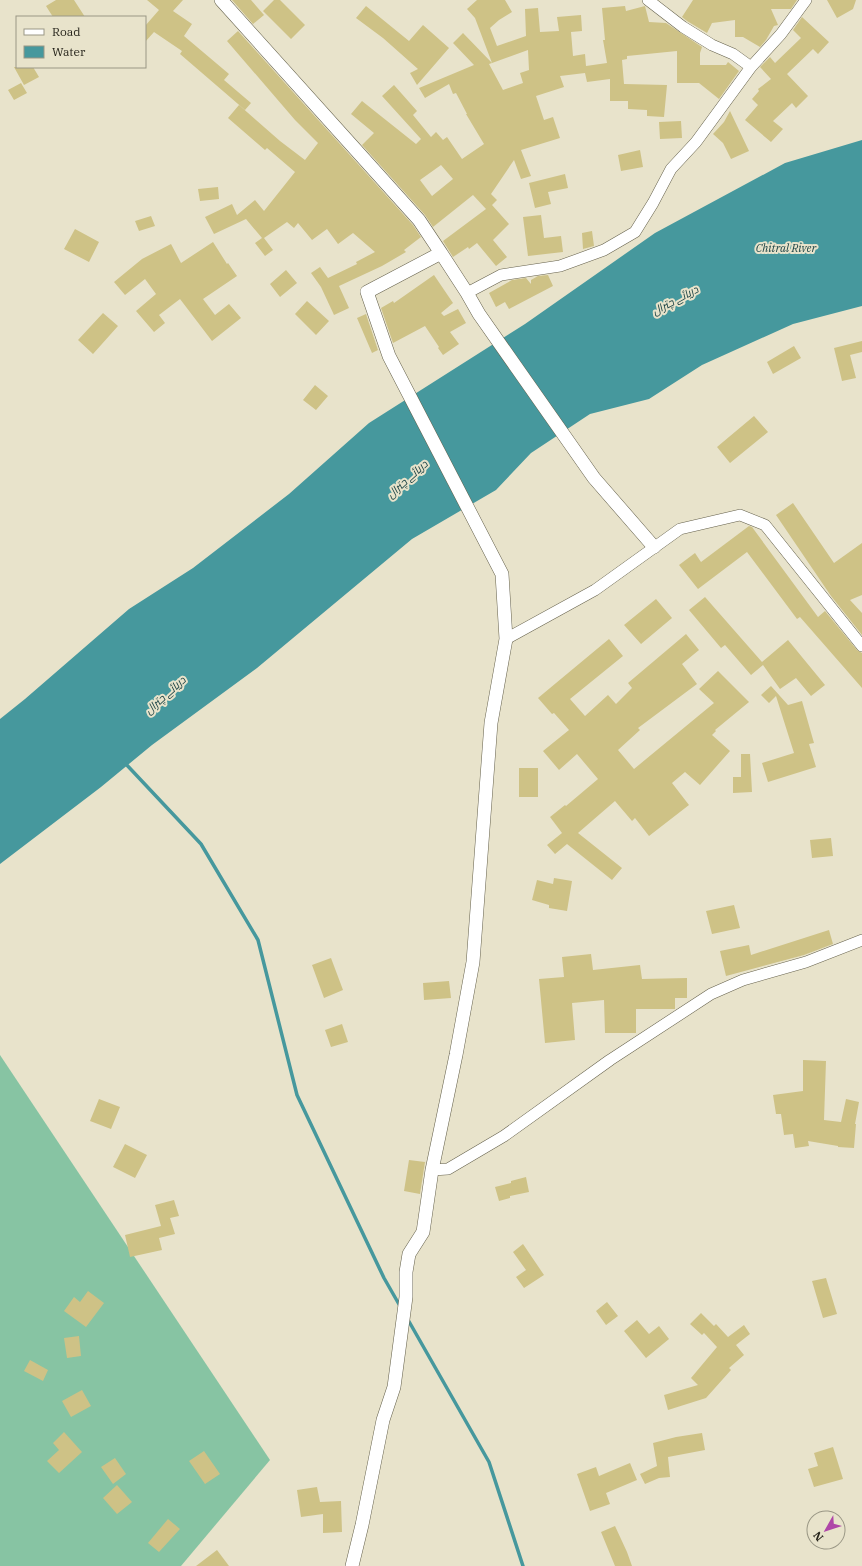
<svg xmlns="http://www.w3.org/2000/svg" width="862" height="1566" viewBox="0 0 862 1566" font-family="'IBM Plex Serif',Cairo,serif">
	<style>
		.forest { fill: #87c4a3 }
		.water { fill: #46989d }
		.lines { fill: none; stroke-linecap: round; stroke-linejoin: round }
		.stream { stroke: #46989d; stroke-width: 3.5 }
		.building { fill: #cec286; fill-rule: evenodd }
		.minor-casing { stroke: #65614c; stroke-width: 12 }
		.tertiary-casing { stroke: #65614c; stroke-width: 14 }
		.minor { stroke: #fff; stroke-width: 11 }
		.tertiary { stroke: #fff; stroke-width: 13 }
		.labels { text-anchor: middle; stroke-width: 4; stroke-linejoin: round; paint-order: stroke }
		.water-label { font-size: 11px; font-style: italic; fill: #1b4244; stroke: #e8e3cb }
	</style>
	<rect width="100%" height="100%" fill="#e8e3cb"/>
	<path class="forest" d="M0 1055 270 1460 181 1566H0Z"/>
	<path class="water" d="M862 140V306L793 324 702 365 649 399 590 414 531 453 496 490 412 539 257 668 152 745 101 787 0 864V719L25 699 129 609 193 568 289 494 369 423 525 324 655 233 785 163Z"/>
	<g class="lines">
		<path class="stream" d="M124 762 201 844 258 940 297 1095 384 1278 400 1306
			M407 1318 489 1462 523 1566"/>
	</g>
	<path class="building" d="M56 0H74L85 17H53L46 6Z
		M147 0H183L173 11 192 24 184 36 229 74 224 80 251 103 245 110 180 54 182 51 154 32 145 42V26L159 10Z
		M232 0H251L264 15 253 24Z
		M274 0H280L305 25 291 39 263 11Z
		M477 0H505L512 12 499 20 490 28 497 46 526 36 525 9 538 8 540 32 559 31 557 17 581 15 582 31 571 32 573 56 585 54 586 66 607 63 603 40H605L602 8 625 6 626 11 645 6 649 22 666 23 702 47 700 53V65H726L728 62 739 71 719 99 699 83H677V51L627 56V59L622 60 624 84 667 85 664 117 647 116V110L628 109V101H610V79L587 82 585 73 560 76 564 87 536 96 544 120 553 117 560 138 521 150 531 176 521 179 514 160 491 194 497 200 492 205 509 224 493 240 507 257 496 266 477 243 469 249 468 247 453 257 443 241 486 209 473 195 433 227 425 215 362 145 374 133 351 114 362 101 416 144 421 139 382 96 394 85 417 111 413 115 431 137 436 132 443 140 447 137 462 159 484 144 466 114H467L456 93 453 94 449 84 425 98 419 88 474 65 453 43 463 33 492 63 489 64 503 90 523 83 520 73 529 70 528 50 492 63 475 18 467 9ZM441 165 453 179 432 196 420 180Z
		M693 0H797L791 9H771L778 25 774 26 766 40 760 47 743 37H735V20L712 23 707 33 687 21 682 17Z
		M827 0H856L853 9 837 18Z
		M366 6 409 41 423 25 449 48 417 85 410 73 418 69 383 38 356 18Z
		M802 17 829 42 818 54 813 49 787 74 808 96 796 108 792 103 773 121 783 129 771 142 745 120 758 105 752 99 759 91 758 89 771 79 760 67 770 57 775 63 801 38 793 30Z
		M238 31 413 225 421 237 404 250 406 252 382 266 339 286 349 308 334 315 321 287 311 273 320 267 328 278 357 264 356 262 375 252 353 233 338 244 327 229 312 240 298 223 294 228 287 222 264 238 273 250 265 256 255 243 262 238 246 219 214 234 205 217 232 204 237 215 255 200 264 211 295 172 267 148 265 150 228 118 239 105 280 141 305 160 318 143 295 120 227 41Z
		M14 67H33L39 77 24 85Z
		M21 83 27 93 14 100 8 90Z
		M730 111 749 151 731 159 723 143 713 134 724 122Z
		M681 121 682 138 660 139 659 122Z
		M640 150 643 167 621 171 618 155Z
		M565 174 568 188 548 192 551 204 535 208 529 183Z
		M218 187 219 199 200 201 198 189Z
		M541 215 544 238 561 236 563 252 528 256 523 217Z
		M151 216 155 226 139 231 135 221Z
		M75 229 99 242 89 262 64 249Z
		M592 231 594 246 583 249 582 233Z
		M213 242 227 264 228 263 237 276 203 299 215 315 229 304 241 318 212 341 180 299 159 315 165 323 154 332 136 311 156 294 145 279 125 295 114 282 142 259 171 244 181 263Z
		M286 270 297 283 280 297 270 284Z
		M434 275 453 303 441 313 444 316 458 309 466 323 450 332 459 344 443 355 438 348 439 347 425 326 393 343 381 308 393 301 394 303Z
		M548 275 553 286 509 309 505 302 496 307 489 293 512 280 526 278 531 284V280L538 276Z
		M307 301 329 321 316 335 295 314Z
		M103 313 118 326 93 354 78 340Z
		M366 314 378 350 372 353 357 318Z
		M862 341V352L850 355 856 378 842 381 834 348Z
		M794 346 801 358 773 374 767 362Z
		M315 385 328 396 316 410 303 400Z
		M754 416 768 432 730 463 717 447Z
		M793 503 834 563 862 543V595L850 600 862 613V635L831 596 776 515Z
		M749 526 752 527 818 617 825 611 857 650 862 653V688L800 617 797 619 747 552 698 589 679 565 695 553 701 562Z
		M705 597 762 662 788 640 825 685 811 696 796 678 780 689 763 665 751 675 725 645 721 648 689 610Z
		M656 599 672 618 641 644 624 625Z
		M686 634 699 650 682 664 697 684 638 728 640 730 618 750 634 769 714 703 699 689 718 671 749 702 715 730 716 731 712 735 730 751 700 785 685 772 672 783 689 805 649 836 635 818 632 821 615 801 578 833 622 868 612 880 567 844 555 854 547 845 562 833 550 817 565 805 566 806 598 779 577 754 559 770 543 751 569 730 554 713 552 714 538 698 609 639 623 656 570 699 585 716 608 695 616 704 632 688 628 683Z
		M771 686 788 705 802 701 814 743 809 744 816 767 768 782 762 763 794 753 776 696 769 703 761 695Z
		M741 754H750L752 792 733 793V777H741Z
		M519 768H538V797H519Z
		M831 838 833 856 812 858 810 840Z
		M554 878 572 881 567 911 549 908V905L532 900 537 880 553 884Z
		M734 905 740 928 712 934 706 911Z
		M829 930 833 944 804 955 726 976 720 951 749 945 751 955Z
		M591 954 593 970 640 965 642 979 687 978V998H675V1009H636V1033H605L604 1000 572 1003 575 1040 545 1043 539 979 564 977 562 957Z
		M331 958 343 990 324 998 312 965Z
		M449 981 451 998 424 1000 423 983Z
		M342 1024 348 1042 331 1047 325 1030Z
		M803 1060 826 1061 824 1120 841 1122 846 1099 859 1102 855 1124H856L854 1148 838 1147V1146L808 1141 809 1146 795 1148 793 1134 784 1135 781 1114H776L773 1095 803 1091Z
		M99 1099 120 1107 111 1129 90 1121Z
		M125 1144 147 1155 135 1178 113 1167Z
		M409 1160 425 1162 420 1194 404 1191Z
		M526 1177 529 1192 510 1196V1198L499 1201 495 1187 511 1183V1181Z
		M174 1200 179 1216 170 1218 175 1234 159 1238 162 1250 130 1257 125 1235 161 1226 155 1205Z
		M523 1244 544 1275 524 1288 516 1277 526 1270 513 1252Z
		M826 1278 837 1314 823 1318 812 1281Z
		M88 1291 104 1303 86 1327 64 1311 74 1297 80 1302Z
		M607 1302 618 1316 606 1325 596 1311Z
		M701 1313 714 1326 716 1324 728 1337 744 1325 750 1334 736 1345 744 1355 729 1368 731 1370 706 1398 668 1410 664 1395 698 1385 691 1378 717 1347 704 1333 702 1335 690 1324Z
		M637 1320 649 1334 659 1326 669 1339 646 1358 624 1331Z
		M79 1336 81 1356 67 1358 64 1338Z
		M30 1360 48 1370 43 1381 24 1371Z
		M82 1390 91 1406 71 1417 62 1401Z
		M64 1432 82 1452 59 1473 47 1461 59 1450 53 1443Z
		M702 1433 705 1450 668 1457 670 1477 659 1478 645 1484 640 1474 657 1466 653 1443 676 1437Z
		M833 1447 843 1479 814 1487 808 1469 818 1466 814 1453Z
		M204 1451 220 1474 205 1484 189 1461Z
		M115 1458 126 1474 113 1484 101 1467Z
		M630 1463 637 1480 606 1493 610 1504 590 1511 577 1474 596 1467 599 1476Z
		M117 1485 132 1502 117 1514 103 1498Z
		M317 1487 320 1502 341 1501 342 1532 323 1533V1514L301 1517 297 1490Z
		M168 1519 180 1529 159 1552 148 1543Z
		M615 1526 627 1552 632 1566H615L601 1532Z
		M217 1550 229 1566H196Z"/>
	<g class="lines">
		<g class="minor-casing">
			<path id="minor" d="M648 0 683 27 712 45 733 54 751 67
				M467 293 501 275 560 266 604 250 635 232 653 203 671 169 696 142 751 67 781 34 806 0
				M506 639 595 590 680 529 740 515 765 525 862 646
				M432 1170 448 1169 504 1136 610 1060 711 994 743 980 806 962 862 940"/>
		</g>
		<g class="tertiary-casing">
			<path id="tertiary" d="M221 0 419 220 441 253 367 292 389 356 502 574 506 639 491 723 473 962 456 1055 432 1170 423 1232 409 1254 406 1272V1297L394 1387 383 1420 362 1525 352 1566
				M441 253 467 293 479 314 594 478 654 547"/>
		</g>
		<use href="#minor" class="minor"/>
		<use href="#tertiary" class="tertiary"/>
	</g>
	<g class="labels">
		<g class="water-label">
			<text x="786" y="252">Chitral River</text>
			<text transform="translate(675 300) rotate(-28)" y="4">دریائے چترال</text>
			<text transform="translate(407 479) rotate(-42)" y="4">دریائے چترال</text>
			<text transform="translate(165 695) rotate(-42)" y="4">دریائے چترال</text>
		</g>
	</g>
	<rect x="16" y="16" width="130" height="52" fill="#e8e3cb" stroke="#9a9785"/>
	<rect x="24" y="29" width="20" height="6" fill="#ffffff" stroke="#9a9785"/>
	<text x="52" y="36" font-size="12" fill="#26241b">Road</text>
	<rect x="24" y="46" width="20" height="12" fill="#46989d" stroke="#9a9785"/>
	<text x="52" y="56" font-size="12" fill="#26241b">Water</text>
	<g transform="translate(826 1530) rotate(231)"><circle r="19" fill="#e8e3cb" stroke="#9a9785"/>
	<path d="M0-3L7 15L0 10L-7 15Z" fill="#af46a8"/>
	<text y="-6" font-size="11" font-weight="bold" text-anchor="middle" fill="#26241b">N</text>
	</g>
</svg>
